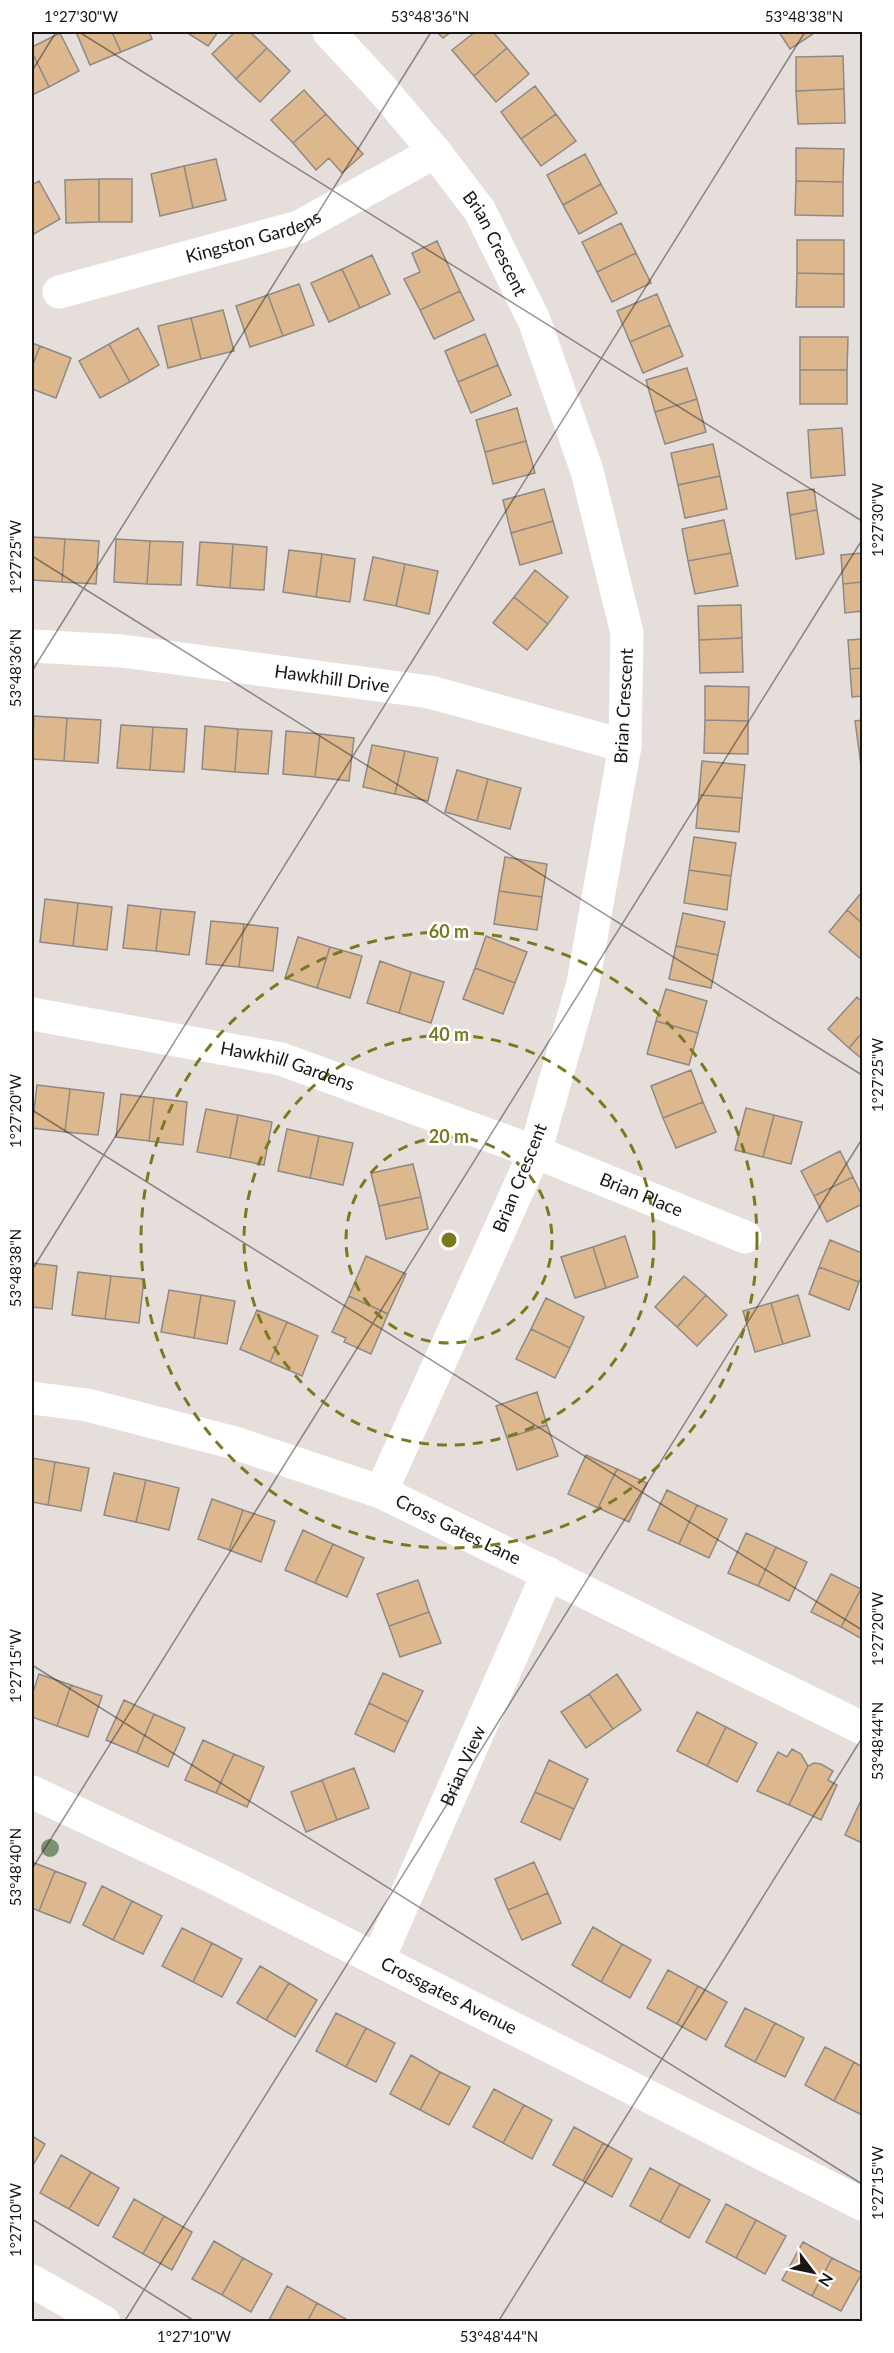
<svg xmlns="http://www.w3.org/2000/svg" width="894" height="2353" viewBox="0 0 894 2353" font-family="Lato,sans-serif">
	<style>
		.building { fill: #ddb88f; stroke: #8e8984; stroke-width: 1.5 }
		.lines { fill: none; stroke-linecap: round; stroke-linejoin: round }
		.minor { stroke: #fff; stroke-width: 33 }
		.secondary { stroke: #fff; stroke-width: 33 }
		.tree { fill: #7b9170 }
		.ticks { fill: none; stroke: #181614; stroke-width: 1.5; stroke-opacity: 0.45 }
		.ring { fill: none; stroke: #7a7920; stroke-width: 3; stroke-dasharray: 10 8 }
		.labels { text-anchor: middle; stroke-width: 5; stroke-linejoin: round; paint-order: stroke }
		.street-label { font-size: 18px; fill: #181614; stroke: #fff }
		.centre { fill: #7a7920; stroke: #fff; stroke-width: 3 }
		.ring-label { font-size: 18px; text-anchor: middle; font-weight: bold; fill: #7a7920; stroke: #fff; stroke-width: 5; stroke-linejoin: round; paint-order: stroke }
		.neatline { fill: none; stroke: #181614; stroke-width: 2 }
		.ticks-label { font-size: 15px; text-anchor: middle; fill: #181614 }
	</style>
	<rect width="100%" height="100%" fill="#e5dedb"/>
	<path class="building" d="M76 32H112L121 52 90 65Z
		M112 32H149L152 39 121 52Z
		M186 32H218L208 46Z
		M235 32H250L267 48 236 79 212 54Z
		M437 32H451L443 38Z
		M475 32H493L507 48 474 76 452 50Z
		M779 32H816L790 49Z
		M60 33 79 71 49 87 32 52V47Z
		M267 48 290 71 260 102 236 79Z
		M507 48 529 74 496 102 474 76Z
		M32 52 49 87 32 95Z
		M843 56 844 89 796 91V57Z
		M535 86 556 114 521 139 501 112Z
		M844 89 845 123 798 124 796 91Z
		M304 90 326 114 293 143 271 120Z
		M326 114 363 154 342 173 329 158 316 170 293 143Z
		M556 114 576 141 541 166 521 139Z
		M796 148 844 149 843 182 796 181Z
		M585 154 601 184 563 205 547 175Z
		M216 159 226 200 193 208 184 166Z
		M184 166 193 208 160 216 151 174Z
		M99 179V222L66 223 65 180Z
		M99 179H132V222H99Z
		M39 181 60 219 32 235V185Z
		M796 181 843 182V216L795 215Z
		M601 184 617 213 579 234 563 205Z
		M621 223 636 253 597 272 582 242Z
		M797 240H844V274L797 273Z
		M437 241 460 291 420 310 404 279 420 272 412 253Z
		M636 253 651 283 612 302 597 272Z
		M372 255 390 294 360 308 342 269Z
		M342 269 360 308 329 322 311 283Z
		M797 273 844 274V307H796Z
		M299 284 314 325 283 336 268 295Z
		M460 291 474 320 434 339 420 310Z
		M657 294 670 325 630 342 617 311Z
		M268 295 283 336 250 347 236 306Z
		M223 310 234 351 201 359 191 318Z
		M191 318 201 359 168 368 158 326Z
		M670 325 683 356 643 373 630 342Z
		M138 328 159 365 130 382 109 344Z
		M485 334 498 365 458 382 445 351Z
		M800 337H848L847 370H800Z
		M32 343 40 346 32 367Z
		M109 344 130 382 100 398 79 361Z
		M40 346 71 358 56 398 32 389V367Z
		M498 365 511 395 471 413 458 382Z
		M687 368 697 399 655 412 646 380Z
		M800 370H847V404H800Z
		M697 399 706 432 665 444 655 412Z
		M517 408 526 441 485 452 476 420Z
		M842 428 845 475 811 478 808 430Z
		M526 441 535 473 493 484 485 452Z
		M713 444 720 476 678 485 671 453Z
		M720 476 727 509 685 518 678 485Z
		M544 489 553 521 511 533 503 500Z
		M814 489 817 510 790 515 787 493Z
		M817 510 824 554 796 559 790 515Z
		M724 520 731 553 688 561 682 529Z
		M553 521 562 553 520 565 511 533Z
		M32 537 65 539 62 582 32 580Z
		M65 539 99 541 96 584 62 582Z
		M116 539 150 541 147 584 114 582Z
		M150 541 183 542 181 585 147 584Z
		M200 542 233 544 230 588 197 585Z
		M233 544 267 547 264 590 230 588Z
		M289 550 322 554 316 597 283 592Z
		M731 553 738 586 695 594 688 561Z
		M862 553V582L843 584 841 555Z
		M322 554 355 559 350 602 316 597Z
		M373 557 405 564 396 606 364 600Z
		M405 564 438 571 429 614 396 606Z
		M535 570 568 597 548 624 514 597Z
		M862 582V611L845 613 843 584Z
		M514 597 548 624 527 650 493 623Z
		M741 605 742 638 699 640 698 606Z
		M742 638 743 672 700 673 699 640Z
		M862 639V668L850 669 848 640Z
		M862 668V696L852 697 850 669Z
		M705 686 749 687 748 721 705 720Z
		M34 716 67 718 64 761 32 759Z
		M67 718 101 720 98 763 64 761Z
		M705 720 748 721V754L704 753Z
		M862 720V749L859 750 855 721Z
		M121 725 153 727 150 770 117 768Z
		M205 726 238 729 235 772 202 769Z
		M153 727 187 729 184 772 150 770Z
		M238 729 272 731 268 774 235 772Z
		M286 731 320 734 315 777 283 774Z
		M320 734 354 738 349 781 315 777Z
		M372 745 405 751 395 794 363 787Z
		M862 749V775L859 750Z
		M405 751 438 758 428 801 395 794Z
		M702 761 745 765 742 798 699 795Z
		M457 770 488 779 477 821 445 812Z
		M488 779 521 788 510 829 477 821Z
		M699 795 742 798 739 832 696 828Z
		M694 837 736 843 731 876 689 870Z
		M505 857 547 864 542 897 499 891Z
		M689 870 731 876 727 910 684 903Z
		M499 891 542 897 537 930 494 924Z
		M862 892V923L847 910Z
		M45 899 78 903 73 946 40 942Z
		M78 903 112 907 107 950 73 946Z
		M128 905 161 909 156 951 123 948Z
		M161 909 195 912 189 955 156 951Z
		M847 910 862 923 861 959 829 932Z
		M683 913 725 922 718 955 676 946Z
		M211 921 244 924 239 967 206 964Z
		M244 924 278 928 273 971 239 967Z
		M486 936 527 952 515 983 475 968Z
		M298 937 330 947 317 988 285 978Z
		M676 946 718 955 711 988 669 979Z
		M330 947 362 956 350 998 317 988Z
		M380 961 411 972 399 1013 367 1003Z
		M475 968 515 983 503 1014 463 999Z
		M411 972 444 982 431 1023 399 1013Z
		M666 989 707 1001 698 1033 656 1021Z
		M857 997 862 1002V1033L849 1048 828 1029Z
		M656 1021 698 1033 689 1065 647 1054Z
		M862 1033V1059L849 1048Z
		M691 1070 703 1102 663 1118 651 1086Z
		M37 1085 70 1089 65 1132 32 1128Z
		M70 1089 104 1093 98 1135 65 1132Z
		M121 1094 154 1098 149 1141 116 1137Z
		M154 1098 187 1102 183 1145 149 1141Z
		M703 1102 716 1132 676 1148 663 1118Z
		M746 1108 774 1115 763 1157 735 1150Z
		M206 1109 238 1115 230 1158 197 1152Z
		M238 1115 272 1122 264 1165 230 1158Z
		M774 1115 802 1122 791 1164 763 1157Z
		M287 1129 319 1136 310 1178 278 1171Z
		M319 1136 353 1143 343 1185 310 1178Z
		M840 1151 853 1177 814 1196 801 1171Z
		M413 1164 421 1197 379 1206 371 1173Z
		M853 1177 862 1196V1204L827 1222 814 1196Z
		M421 1197 428 1229 386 1239 379 1206Z
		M625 1236 638 1277 606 1288 593 1247Z
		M830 1240 862 1253V1275L859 1282 819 1267Z
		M593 1247 606 1288 575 1298 561 1257Z
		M366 1256 406 1274 388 1314 349 1296Z
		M32 1263 57 1266 52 1309 32 1307Z
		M819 1267 859 1282 849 1310 809 1294Z
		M78 1272 111 1276 105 1319 72 1315Z
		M111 1276 144 1279 139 1323 105 1319Z
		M684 1276 706 1295 677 1327 655 1307Z
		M169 1290 201 1295 194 1338 161 1332Z
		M201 1295 235 1301 227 1344 194 1338Z
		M706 1295 727 1315 697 1346 677 1327Z
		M798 1295 810 1336 783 1344 771 1303Z
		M349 1296 388 1314 371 1354 344 1342 346 1338 332 1332Z
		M546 1298 584 1317 570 1348 531 1329Z
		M771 1303 783 1344 755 1352 743 1311Z
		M257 1310 287 1322 270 1362 240 1349Z
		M287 1322 318 1336 302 1376 270 1362Z
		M531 1329 570 1348 555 1378 516 1359Z
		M537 1392 547 1425 507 1438 496 1406Z
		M547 1425 558 1456 517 1470 507 1438Z
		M586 1455 617 1469 598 1508 568 1494Z
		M32 1458 55 1462 48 1505 32 1502Z
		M55 1462 89 1468 81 1511 48 1505Z
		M617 1469 647 1483 629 1522 598 1508Z
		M114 1473 146 1480 136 1522 104 1515Z
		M146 1480 179 1488 169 1530 136 1522Z
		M667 1490 697 1505 679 1544 648 1530Z
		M212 1499 243 1510 229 1550 198 1539Z
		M697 1505 727 1519 709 1558 679 1544Z
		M243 1510 275 1521 261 1562 229 1550Z
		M303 1530 333 1544 315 1583 285 1570Z
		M746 1533 776 1547 758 1586 728 1573Z
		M333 1544 364 1558 347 1597 315 1583Z
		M776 1547 807 1562 789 1601 758 1586Z
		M831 1574 861 1589 841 1627 811 1612Z
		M418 1580 429 1612 389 1626 377 1594Z
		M861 1589 862 1590V1639L841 1627Z
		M429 1612 441 1643 400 1657 389 1626Z
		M383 1673 423 1691 408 1722 369 1703Z
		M39 1674 71 1685 57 1726 32 1717V1695Z
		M617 1674 641 1710 613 1729 589 1694Z
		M71 1685 102 1696 88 1737 57 1726Z
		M589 1694 613 1729 586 1748 561 1712Z
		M124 1700 154 1714 137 1753 106 1740Z
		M369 1703 408 1722 394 1752 355 1734Z
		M697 1712 726 1727 707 1766 677 1751Z
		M154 1714 185 1728 168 1767 137 1753Z
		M726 1727 757 1743 737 1782 707 1766Z
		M203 1740 234 1754 216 1793 185 1780Z
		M792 1749 801 1754 808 1766 789 1805 757 1791 778 1752 787 1757Z
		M234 1754 264 1767 247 1807 216 1793Z
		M549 1760 588 1779 574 1809 535 1792Z
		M814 1763 821 1764 833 1771 828 1780 837 1785 821 1820 789 1805 808 1766Z
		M354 1768 369 1808 337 1820 322 1780Z
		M322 1780 337 1820 306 1832 291 1792Z
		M535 1792 574 1809 560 1840 521 1822Z
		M862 1798V1843L845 1835Z
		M32 1862 55 1871 39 1911 32 1908Z
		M534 1862 548 1893 508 1910 495 1879Z
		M55 1871 86 1883 70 1923 39 1911Z
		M102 1886 132 1901 113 1940 83 1925Z
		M548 1893 561 1923 522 1940 508 1910Z
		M132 1901 162 1916 143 1954 113 1940Z
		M593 1927 622 1944 601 1982 572 1965Z
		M182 1928 212 1943 193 1982 162 1966Z
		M212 1943 242 1959 222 1997 193 1982Z
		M622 1944 651 1960 630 1998 601 1982Z
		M260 1966 289 1983 266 2020 237 2003Z
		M668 1970 698 1986 677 2024 647 2008Z
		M289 1983 317 2000 295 2037 266 2020Z
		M698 1986 727 2002 706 2040 677 2024Z
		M745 2008 775 2023 755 2062 725 2046Z
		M336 2013 366 2028 346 2067 316 2051Z
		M775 2023 804 2038 785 2077 755 2062Z
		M366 2028 395 2043 376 2082 346 2067Z
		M825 2047 854 2062 834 2101 805 2085Z
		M411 2055 440 2072 420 2110 390 2094Z
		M854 2062 862 2067V2115L834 2101Z
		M440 2072 470 2087 449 2125 420 2110Z
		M494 2089 524 2105 503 2143 473 2127Z
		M524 2105 552 2120 532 2159 503 2143Z
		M574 2127 603 2143 583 2181 553 2165Z
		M32 2136 45 2144 32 2167Z
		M603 2143 632 2159 612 2197 583 2181Z
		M61 2155 91 2172 69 2209 40 2193Z
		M650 2168 680 2184 660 2222 630 2206Z
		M91 2172 119 2188 98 2226 69 2209Z
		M680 2184 710 2200 689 2238 660 2222Z
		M134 2199 164 2216 143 2254 113 2237Z
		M726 2204 756 2220 736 2258 706 2242Z
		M164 2216 192 2232 172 2270 143 2254Z
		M756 2220 786 2236 765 2274 736 2258Z
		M214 2241 243 2258 222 2295 192 2279Z
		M803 2242 832 2258 812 2296 782 2280Z
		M243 2258 272 2274 251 2312 222 2295Z
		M832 2258 862 2273 841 2311 812 2296Z
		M287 2286 317 2303 307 2322H268Z
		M317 2303 346 2319 345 2322H307Z"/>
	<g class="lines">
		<g class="minor">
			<path id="s1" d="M329 32 382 89 435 152 480 211 534 320 587 471 627 633 625 746 583 983 535 1152 381 1492"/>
			<path id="s2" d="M59 292 299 227 435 152"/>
			<path id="s3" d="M32 646 122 651 430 692 625 746"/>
			<path id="s4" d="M32 1014 281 1059 535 1152 745 1237"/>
			<path id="s5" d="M32 1398 87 1405 235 1443 381 1492 862 1728"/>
			<path id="s6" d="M32 1792 209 1875 862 2204"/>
			<path id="s7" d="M378 1960 548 1573"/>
		</g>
		<path class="secondary" d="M32 2281 104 2322"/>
	</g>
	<circle class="tree" cx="50" cy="1848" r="9"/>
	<path class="ticks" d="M79 32 862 521M32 71 56 32M32 556 862 1075M32 671 431 32M32 1110 862 1630M32 1270 805 32M32 1665 862 2184M32 1869 862 540M32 2219 196 2322M124 2322 862 1139M498 2322 862 1738"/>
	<g class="ring">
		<circle cx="449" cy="1240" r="103"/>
		<circle cx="449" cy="1240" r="205"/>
		<circle cx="449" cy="1240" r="308"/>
	</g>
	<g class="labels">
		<g class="street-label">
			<text dy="6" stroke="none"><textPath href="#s2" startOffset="202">Kingston Gardens</textPath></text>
			<text dy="6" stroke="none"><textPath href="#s1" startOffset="270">Brian Crescent</textPath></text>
			<text dy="6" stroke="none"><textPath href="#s3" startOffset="302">Hawkhill Drive</textPath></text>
			<text transform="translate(624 706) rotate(-87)" y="6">Brian Crescent</text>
			<text dy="6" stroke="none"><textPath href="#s4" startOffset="261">Hawkhill Gardens</textPath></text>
			<text transform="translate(520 1178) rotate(-68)" y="6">Brian Crescent</text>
			<text dy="6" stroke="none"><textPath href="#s4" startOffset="638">Brian Place</textPath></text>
			<text dy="6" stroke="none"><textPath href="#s5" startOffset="448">Cross Gates Lane</textPath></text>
			<text dy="6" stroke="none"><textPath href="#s7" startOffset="212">Brian View</textPath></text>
			<text dy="6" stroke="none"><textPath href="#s6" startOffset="464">Crossgates Avenue</textPath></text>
		</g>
	</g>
	<circle cx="449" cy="1240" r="9" class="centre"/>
	<g class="ring-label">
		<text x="449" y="938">60 m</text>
		<text x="449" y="1041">40 m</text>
		<text x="449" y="1143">20 m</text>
	</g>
	<rect width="894" height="2353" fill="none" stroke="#ffffff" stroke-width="66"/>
	<g transform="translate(813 2272) rotate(122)" stroke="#ffffff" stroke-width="4.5" paint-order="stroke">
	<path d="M0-4.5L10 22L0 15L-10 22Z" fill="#181614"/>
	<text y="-9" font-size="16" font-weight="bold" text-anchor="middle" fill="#181614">N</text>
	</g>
	<rect x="33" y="33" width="828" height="2287" class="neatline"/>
	<g class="ticks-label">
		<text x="81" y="22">1°27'30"W</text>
		<text x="430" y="22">53°48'36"N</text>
		<text x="804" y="22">53°48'38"N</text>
		<text transform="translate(878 520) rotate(-90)" y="5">1°27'30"W</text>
		<text transform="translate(16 557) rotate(-90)" y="5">1°27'25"W</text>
		<text transform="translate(16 668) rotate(-90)" y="5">53°48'36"N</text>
		<text transform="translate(878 1075) rotate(-90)" y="5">1°27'25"W</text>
		<text transform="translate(16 1111) rotate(-90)" y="5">1°27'20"W</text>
		<text transform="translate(16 1268) rotate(-90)" y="5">53°48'38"N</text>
		<text transform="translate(878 1629) rotate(-90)" y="5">1°27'20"W</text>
		<text transform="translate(16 1666) rotate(-90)" y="5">1°27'15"W</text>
		<text transform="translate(878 1741) rotate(-90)" y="5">53°48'44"N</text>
		<text transform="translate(16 1867) rotate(-90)" y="5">53°48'40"N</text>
		<text transform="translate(878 2183) rotate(-90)" y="5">1°27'15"W</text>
		<text transform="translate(16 2220) rotate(-90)" y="5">1°27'10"W</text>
		<text x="194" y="2342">1°27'10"W</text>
		<text x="499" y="2342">53°48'44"N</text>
	</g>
</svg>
